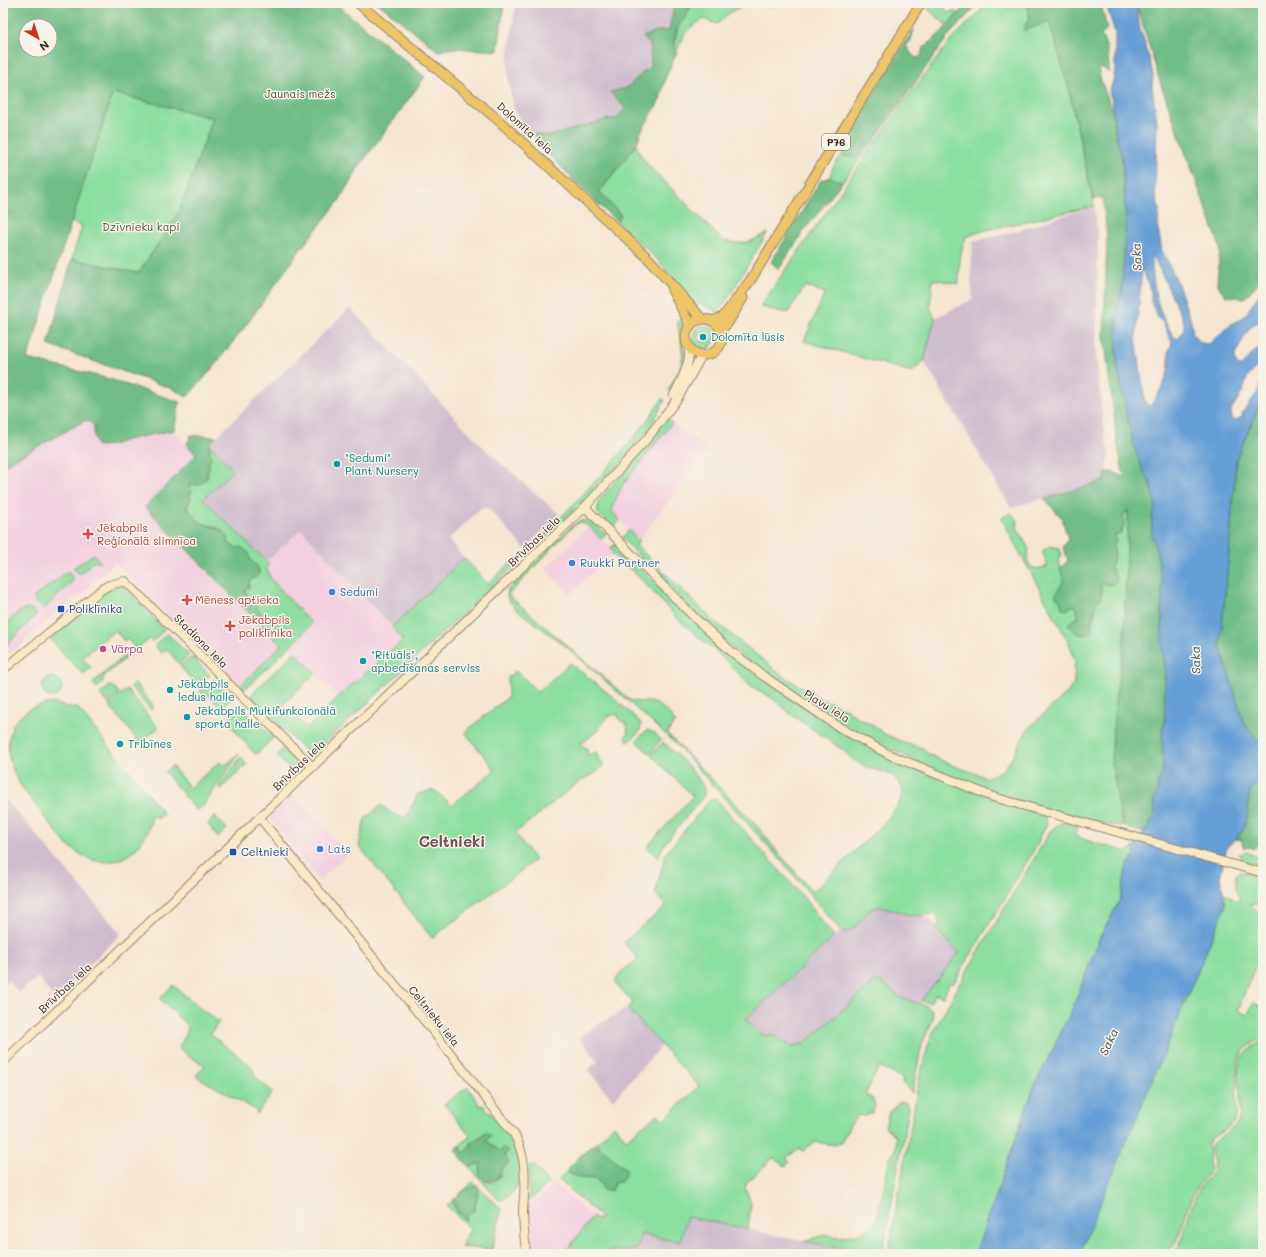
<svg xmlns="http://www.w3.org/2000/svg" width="1266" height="1257" viewBox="0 0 1266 1257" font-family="Mali,sans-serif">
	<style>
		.built { fill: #f3cfdf }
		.industrial { fill: #cfbdce }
		.green { fill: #8bde9e; stroke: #63845e }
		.forest { fill: #70bd85; stroke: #567452; fill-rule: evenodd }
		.water { fill: #669fd5; stroke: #50647a; fill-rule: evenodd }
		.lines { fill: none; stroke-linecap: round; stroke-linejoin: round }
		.secondary-casing { stroke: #988877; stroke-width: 10 }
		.primary-casing { stroke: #988877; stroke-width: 11 }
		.secondary { stroke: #f8e8c3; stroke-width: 8 }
		.primary { stroke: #eec569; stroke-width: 9 }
		.culture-dot { fill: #0f9aa8; stroke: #f7f3e8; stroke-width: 1.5 }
		.health-dot { fill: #e0444e; stroke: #f7f3e8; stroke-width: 1.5 }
		.shop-dot { fill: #3f7fe0; stroke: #f7f3e8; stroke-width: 1.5 }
		.transit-dot { fill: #1a4fb4; stroke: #f7f3e8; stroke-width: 1.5 }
		.hotel-dot { fill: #d1479c; stroke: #f7f3e8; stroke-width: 1.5 }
		.labels { text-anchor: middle; stroke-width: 3; stroke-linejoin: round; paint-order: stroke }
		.shield { fill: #f7f3e8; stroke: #73665b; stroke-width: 1 }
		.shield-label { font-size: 10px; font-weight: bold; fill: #3b2a1e }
		.park-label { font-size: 11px; fill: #4f573e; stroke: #f7f3e8 }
		.street-label { font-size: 11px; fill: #3b2a1e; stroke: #f7f3e8 }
		.culture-label { font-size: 11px; fill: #0d838f; stroke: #f7f3e8; text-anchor: start }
		.health-label { font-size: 11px; fill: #be3a42; stroke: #f7f3e8; text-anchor: start }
		.shop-label { font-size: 11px; fill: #366cbe; stroke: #f7f3e8; text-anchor: start }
		.transit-label { font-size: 11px; fill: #164399; stroke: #f7f3e8; text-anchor: start }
		.hotel-label { font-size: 11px; fill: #b23c85; stroke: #f7f3e8; text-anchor: start }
		.water-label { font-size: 12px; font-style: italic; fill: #4a535e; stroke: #f7f3e8 }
		.district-label { font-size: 15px; font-weight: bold; fill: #70545b; stroke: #f7f3e8 }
	</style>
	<rect width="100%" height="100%" fill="#f7f3e8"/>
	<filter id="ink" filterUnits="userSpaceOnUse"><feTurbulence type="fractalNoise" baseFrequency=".025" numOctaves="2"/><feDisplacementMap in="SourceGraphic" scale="8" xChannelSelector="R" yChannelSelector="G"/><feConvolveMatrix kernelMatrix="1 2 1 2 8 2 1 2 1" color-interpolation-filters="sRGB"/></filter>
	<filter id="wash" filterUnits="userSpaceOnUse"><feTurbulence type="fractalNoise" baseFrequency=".012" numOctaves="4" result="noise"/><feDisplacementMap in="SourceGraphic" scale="16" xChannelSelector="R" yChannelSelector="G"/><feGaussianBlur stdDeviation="0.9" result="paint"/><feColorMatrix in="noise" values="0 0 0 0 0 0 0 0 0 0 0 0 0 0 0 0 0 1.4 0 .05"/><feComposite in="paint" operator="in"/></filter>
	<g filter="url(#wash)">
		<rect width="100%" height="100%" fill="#f5e5d0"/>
		<path class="built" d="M86 420 94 425V437L113 445 126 440 174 430 196 454 145 507 281 645 239 687 115 562 80 596 70 601 54 614 13 652 3 654V466Z
			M672 423 707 449 639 541 611 510 622 486Z
			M589 526 614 552 570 594 545 569Z
			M300 528 403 639 338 697 289 647 312 626 311 621 271 579 267 570 266 562Z
			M292 794 348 854 319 881 270 819 271 815Z
			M554 1183 593 1216 564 1254H530L526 1217 530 1207Z"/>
		<path class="industrial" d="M516 3H675L669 32 656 31 650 45 651 65 627 88 625 108 618 118 605 120 550 136 534 134 525 127 514 109 511 97 508 75 509 51Z
			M1094 206 1098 239 1096 355 1105 438 1109 453 1105 481 1011 508 924 361 935 318 973 299 971 281 973 241 1013 232Z
			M350 308 487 451 559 514 525 549 489 509 482 507 448 540 464 558 392 627 301 529 266 562 203 499 233 470 209 444Z
			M3 796 121 934 54 998 38 977 19 993 8 980 3 983Z
			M869 899 929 918 959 953 908 1018 875 983 804 1044 792 1046 774 1036 761 1035 746 1018 829 943Z
			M627 1008 662 1045 613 1100 588 1070 598 1061 579 1038 589 1030Z
			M687 1217 843 1249 872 1248V1254H587L637 1249 640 1234Z"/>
		<path class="green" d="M693 3H764L768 4 771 7C742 2 739 5 717 24L704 19C683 31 684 33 676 54 673 28 681 24 693 3Z
			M930 3H941L948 13 954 11 959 14 946 25 927 8Z
			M988 3H1005L1009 7 1017 3H1028L1029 18 1025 26 1049 21 1068 85 1094 206 978 232 966 237C959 253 959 267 959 284L933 279 930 307 935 318 924 361 912 372 804 341 825 293 805 286 788 313 761 307 763 302 904 102 951 40Z
			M113 93 213 118 179 212 138 274 72 259 82 226 71 222Z
			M866 144 870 146 842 182 830 177C831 169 837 161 842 155L844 157Z
			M636 145 641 156 648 165 722 240C743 246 749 243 767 233L722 308 718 312 702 304H694L658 260 617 222 621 215 599 193Z
			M683 315 685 321 681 337 686 359 679 377 670 392 668 390C688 358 683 356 677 320Z
			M703 325 712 328 716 337 712 346 706 349 696 346 692 337 696 328 700 333 698 338 699 340 704 342 708 340V335L702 332 698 326Z
			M662 399 665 400 650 427 616 468 542 542 536 544C579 496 627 454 662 399Z
			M667 419 672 423 622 486 611 510 620 520 613 528 597 512 599 500 643 451Z
			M209 444 233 470 203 499 268 563 267 570 271 579 312 624 282 654 280 653 277 656 278 658 245 689H241L239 687 281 645 258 622 262 617 255 603 247 598 245 590 249 582 259 574V570L244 551 229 544 218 528 199 522 187 507 191 499 189 483 195 485 207 478C210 471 206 465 211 458Z
			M1128 510 1124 644 1115 702 1111 759 1123 815 1122 826C1086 824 1037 807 1003 795 904 761 809 713 729 645 691 612 657 574 622 538L629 530 639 541 636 545 713 620 783 676 821 699 847 709 856 717 871 724 883 733 904 743 923 748 930 755 949 764 985 777 993 775 1003 770 1011 760 1026 732 1035 722 1068 692 1074 683 1075 662 1070 645 1001 518 1011 513 1018 520 1017 528 1029 549 1027 559 1031 567 1038 569 1048 566 1042 551 1050 546 1058 548 1062 555 1059 560 1064 580 1061 600 1069 607 1075 606 1079 616 1068 624C1074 631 1077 634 1086 635L1095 613 1096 601 1102 591 1100 584 1111 567 1115 553 1113 545 1116 541 1115 535 1121 532 1124 525 1123 516Z
			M585 520 592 521 606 534 601 539 589 526 580 522 573 526 508 595 630 700C637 702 642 702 650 702 659 703 671 714 675 722L667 733 756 825 775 849 813 892 886 821 899 804 903 794 902 787 893 775 869 768 852 759 843 750 792 715 772 698 751 686 723 658 679 620 637 575 612 554 614 552 610 548 616 544 682 610 759 676 822 720 891 758 925 773 1045 817 1047 823 1037 845 953 984 950 982 943 997 936 994 930 1003 921 1001 959 953 936 929 940 924 937 916C924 912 921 918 910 915 900 913 884 904 874 908 859 915 856 936 841 931L787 867 674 742 568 648 517 610 507 598 508 589 570 527 579 521Z
			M94 554 101 563 94 561 80 574 73 568Z
			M464 558 488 584 510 563 513 567 313 754H308L250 696 295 652 315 673 283 705 307 728 338 697 403 640 392 627Z
			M68 571 72 577V582L44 609 35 602 34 597Z
			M121 585 123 586 164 630 152 642 149 639 104 676 102 683 97 688 93 683 134 647 127 638 124 641 115 630 83 657V659L91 668 83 674 50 639V636L105 591 111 588Z
			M24 609 33 610 36 615 3 649V628L16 614Z
			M167 633 189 655 179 664 167 649 161 653 155 645Z
			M192 657 210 675 197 686 180 666Z
			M570 663 613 697 640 722 641 725 640 731 628 742 625 736 628 734 627 724 620 720 617 714 608 716 598 730 580 745 587 748V756L595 752 598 753V761L605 763 597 772 580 781 515 833 535 860 432 938 359 846 365 819 381 805C388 810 396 819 406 817L418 794 434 790 452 805 495 770 465 732 508 697V677L516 671 538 692Z
			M42 687a10 10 0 1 1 20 0a10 10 0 1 1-20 0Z
			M214 680 232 697 221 709 209 695 205 697 200 691Z
			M135 683 154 707 150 710 131 687Z
			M110 686 114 687 119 693 107 702 100 694Z
			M127 689 158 728 140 743 108 704Z
			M54 703 73 709 76 706 164 814 157 819 152 814C149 843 124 869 93 860 83 857 74 850 66 844 55 830 44 817 34 803 14 779 0 754 14 723 24 710 38 704 54 703Z
			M242 708 273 738 257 754 253 752 228 722V719Z
			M647 730 655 733 660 740 650 754 636 741Z
			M663 742C676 754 703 777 705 794L665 843 658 858 647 847 693 796 651 755Z
			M283 748 297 763 290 770 277 756Z
			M239 754 203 806 196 810 182 794 220 762 224 766Z
			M241 757 246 765 221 789 219 787Z
			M172 766 188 786 181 792 165 772Z
			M716 799 812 907 811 908 834 937 746 1019 761 1035 774 1036 792 1046 804 1044 875 982 880 981 899 997 926 1006 932 1011 933 1019 922 1044 912 1093 902 1083 903 1078 879 1067 865 1095 872 1098 875 1104 873 1112 865 1116 858 1115 850 1125 841 1143 835 1145 815 1142 803 1151 799 1149C795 1153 791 1154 786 1158L790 1162 785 1166 773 1158 747 1182 745 1188 751 1202 748 1229 687 1217 680 1242 641 1234 637 1249 587 1254H564L593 1216 596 1219 602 1218 559 1180 566 1172 580 1178 596 1179 602 1186 615 1182 627 1171 596 1143 614 1125 626 1139 658 1114 664 1120 699 1086 627 1008 633 1003 615 982 620 973 638 959 624 942 666 906 655 893 666 853 709 801Z
			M215 816 227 829 218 838 208 824Z
			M1066 822 1079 826 1074 835 1091 842 1127 852 1133 848 1136 854 1126 868 1121 898 1100 937 1071 1012 1034 1087 975 1254H888L920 1075 931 1036 960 983 1051 830 1060 823Z
			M1246 852 1263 860V866C1255 862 1249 864 1242 861L1243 859 1239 854Z
			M1240 872 1248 873 1263 878V901L1257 904H1249L1257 912 1263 909V946L1238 1010 1247 1015 1254 1003 1263 1007V1038C1250 1044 1241 1050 1237 1065L1236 1118C1232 1130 1214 1132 1208 1144L1210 1170 1197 1187 1189 1204 1176 1244 1164 1254H1004L1226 905 1223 892 1236 901 1240 899 1236 890V874Z
			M173 985 201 1009 219 1022 210 1034 251 1066 256 1078 273 1092 257 1114 256 1110 196 1076 205 1065 188 1056 179 1048 188 1029 187 1026 160 999Z
			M1263 1041V1254H1170L1179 1247 1192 1205 1200 1187 1213 1172 1214 1162 1210 1150 1212 1144C1219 1136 1233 1131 1238 1122 1240 1118 1240 1111 1240 1107 1241 1076 1228 1057 1263 1041Z
			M468 1087 480 1106 483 1105C500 1124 535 1160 516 1188 512 1194 507 1199 499 1200L497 1198 469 1167 481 1163 484 1181 493 1182 500 1176 502 1168 507 1162 501 1152H498L486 1139 485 1133 476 1139 464 1153 459 1146 470 1136 444 1104Z
			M900 1102H905L909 1108 882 1254H872V1248L843 1249 804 1241 826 1235 840 1237 857 1234 868 1229 877 1220 890 1157 895 1152 896 1136 885 1127 889 1112Z
			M535 1166 548 1183 529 1202V1167Z
			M473 1182 502 1209 492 1249 461 1247 470 1229 447 1206 453 1200V1204L458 1213 468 1216 473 1189H467L463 1194 457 1196Z"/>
		<path class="forest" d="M3 3H335L425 77 358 168 339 201 300 250 247 324 207 375 187 397 173 389 48 345 72 259 139 273 179 212 213 118 113 93 27 359 106 378 180 402 174 430 126 440 113 445 97 446 94 437V425L86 420 3 466ZM26 26H50V50H26Z
			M378 3H504L498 51 454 48 438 51Z
			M675 3H693L684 19 677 27 674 41 676 54 665 79 660 100 641 132 636 145 599 192 621 215 617 222 580 187 551 156 544 152 534 134 550 136 605 120 618 118 625 108 610 92 627 88 651 65 650 45 643 37 656 31H669Z
			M966 3H979L949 35 870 146 866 144 856 159 850 156 844 157 840 151C843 141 852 130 857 122 862 114 864 103 870 97 887 76 897 51 914 29L911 40 906 46 914 57 918 58 921 55 923 48C938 37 956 18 966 3Z
			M1028 3H1101L1107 29 1101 35C1108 45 1109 61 1109 73L1105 69 1098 67 1100 78 1112 110 1115 131 1122 158 1126 218 1125 256 1122 290 1116 313 1117 365 1133 444 1145 475 1150 482 1156 508 1152 515V534L1158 557 1162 585 1161 616 1165 667V721L1162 729 1163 772 1158 782V790L1154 800 1155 813 1149 826 1143 833 1122 826 1111 759 1115 702 1124 644 1128 510 1123 516 1124 525 1121 533 1115 535 1116 541 1113 545 1115 553 1111 567 1117 580 1112 585 1100 584 1102 591 1101 599 1096 601C1095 613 1090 621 1092 632 1081 638 1075 633 1068 624L1079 616 1075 606 1069 607 1068 610 1062 608 1060 600 1055 596 1064 580 1060 569 1068 560 1063 548 1068 539 1062 518 1044 499 1104 481 1106 472H1114L1124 478 1117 441 1104 335 1107 237 1103 198 1093 199 1068 85 1049 21 1025 31V26L1029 18Z
			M1136 3H1263V277L1245 298 1226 296 1217 284 1220 247 1162 88Z
			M830 177 842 182 803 232 779 269 771 262 821 180Z
			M1263 397V747L1244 723 1220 646 1230 542 1236 459Z
			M191 435C200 436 207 436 216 437L209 444 211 458 208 462 210 467 207 470V478L199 485 189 484 192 492 189 495 191 499 187 507 199 522 222 530 228 537 229 544 236 548 241 547 249 553 250 559 257 566 259 574 249 582V587L245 590C248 602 259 606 262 617L258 622 145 507 196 455 187 444Z
			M1263 779V843H1260L1253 849 1251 847 1244 848 1241 839 1236 840C1240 834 1245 827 1246 820 1250 804 1245 787 1263 779Z
			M487 1132 491 1136 486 1140 501 1152 502 1148 507 1150V1153L504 1154 509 1163 502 1168 500 1176 489 1182 479 1176 481 1163 469 1167 455 1150 459 1146 464 1153 471 1147V1143L483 1136 484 1133Z
			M596 1143 627 1171 621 1182H615L612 1190 603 1191 602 1186 596 1179 580 1178 566 1172 581 1155Z
			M476 1186 479 1191 474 1211 469 1213 466 1221 455 1208 453 1200 467 1189Z"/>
		<path class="water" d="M1110 3H1136L1140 30 1145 42V48L1149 57 1153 75 1152 85 1157 123 1155 194 1159 209 1158 229 1162 251 1176 279 1191 321 1193 334 1201 343 1209 344 1231 324 1244 317 1263 288V321C1250 323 1247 332 1242 342 1238 351 1232 353 1237 365L1241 366 1260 346 1263 339V360L1247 378 1243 391 1231 410 1232 419 1235 421 1243 416 1242 413 1257 393 1263 378V397L1236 459 1230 542 1220 646 1244 723 1263 747V779C1243 788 1251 806 1246 822 1242 833 1235 840 1227 847L1220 877 1226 905 1079 1254H975L1034 1087 1071 1012 1100 937 1121 898 1126 868 1135 854 1133 848 1149 826 1155 813 1154 800 1158 790V782L1163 772 1162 729 1165 721V667L1162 644V585L1158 557 1152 534V515L1156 508 1150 482 1145 475 1133 444 1117 365 1116 313 1122 290 1126 218 1122 158 1115 131 1112 101 1109 92 1114 78 1115 69V33L1108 11ZM1152 253 1184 322V329L1178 339 1173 336C1170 328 1165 323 1162 315 1154 296 1152 273 1152 253ZM1142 268 1151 292V302L1158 318 1163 323 1172 343 1168 352C1173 370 1161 391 1150 406L1145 402 1136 338Z"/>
	</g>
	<g filter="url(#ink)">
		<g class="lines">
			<g class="secondary-casing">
				<path id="secondary" d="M674 395C681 380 691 364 689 347
					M585 507 697 620 732 652 765 677 842 729 888 754 993 797 1263 873
					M3 670 101 590 109 585 125 581 313 767
					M260 818 432 1030 514 1134C528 1159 525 1183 523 1210 523 1225 525 1240 526 1254
					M3 1062 585 507 646 440 678 398 702 355"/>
			</g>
			<g class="primary-casing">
				<path id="primary" d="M358 3 497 119 648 258 702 319
					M672 290 688 321 689 328
					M686 337a18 18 0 1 1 36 0a18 18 0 1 1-36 0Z
					M712 321 723 317 750 281 921 3
					M721 329 727 324 743 298"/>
			</g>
			<use href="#secondary" class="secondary"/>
			<use href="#primary" class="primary"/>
		</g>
	</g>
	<g class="culture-dot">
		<circle cx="703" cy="337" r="4"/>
		<circle cx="337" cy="464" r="4"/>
		<circle cx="363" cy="661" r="4"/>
		<circle cx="170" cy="690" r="4"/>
		<circle cx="187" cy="717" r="4"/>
		<circle cx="120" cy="744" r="4"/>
	</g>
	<g class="health-dot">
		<path d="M86 528h4v4h4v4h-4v4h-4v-4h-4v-4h4z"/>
		<path d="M185 594h4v4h4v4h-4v4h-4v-4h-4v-4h4z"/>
		<path d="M228 620h4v4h4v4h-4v4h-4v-4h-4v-4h4z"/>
	</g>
	<g class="shop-dot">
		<circle cx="572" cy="563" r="4"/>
		<circle cx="332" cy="592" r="4"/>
		<circle cx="320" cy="849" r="4"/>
	</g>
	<g class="transit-dot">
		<rect x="57" y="605" width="8" height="8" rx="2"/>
		<rect x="229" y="848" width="8" height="8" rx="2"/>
	</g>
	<circle class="hotel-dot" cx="103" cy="649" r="4"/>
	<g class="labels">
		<rect class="shield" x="822" y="134" width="28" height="16" rx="3"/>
		<g class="shield-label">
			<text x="836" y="146">P76</text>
		</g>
		<g class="park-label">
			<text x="300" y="98">Jaunais mežs</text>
			<text x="141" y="231">Dzīvnieku kapi</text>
		</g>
		<g class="street-label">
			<text transform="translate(525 128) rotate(42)" y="4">Dolomīta iela</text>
			<text transform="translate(534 541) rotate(-44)" y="4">Brīvības iela</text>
			<text transform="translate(201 641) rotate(45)" y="4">Stadiona iela</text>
			<text transform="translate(827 706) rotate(32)" y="4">Pļavu iela</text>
			<text transform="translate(299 765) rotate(-44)" y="4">Brīvības iela</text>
			<text transform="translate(65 988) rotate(-43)" y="4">Brīvības iela</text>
			<text transform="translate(434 1016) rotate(51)" y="4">Celtnieku iela</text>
		</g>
		<g class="culture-label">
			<text x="711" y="341">Dolomīta lūsis</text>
			<text x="345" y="462">"Sedumi"<tspan x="345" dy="13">Plant Nursery</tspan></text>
			<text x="371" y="659">"Rituāls",<tspan x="371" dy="13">apbedīšanas serviss</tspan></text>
			<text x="178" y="688">Jēkabpils<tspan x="178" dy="13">ledus halle</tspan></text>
			<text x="195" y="715">Jēkabpils Multifunkcionālā<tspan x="195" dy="13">sporta halle</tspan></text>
			<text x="128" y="748">Tribīnes</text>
		</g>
		<g class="health-label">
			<text x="97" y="532">Jēkabpils<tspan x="97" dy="13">Reģionālā slimnīca</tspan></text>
			<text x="195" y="604">Mēness aptieka</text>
			<text x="239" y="624">Jēkabpils<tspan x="239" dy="13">poliklīnika</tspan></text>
		</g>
		<g class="shop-label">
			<text x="580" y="567">Ruukki Partner</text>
			<text x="340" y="596">Sedumi</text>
			<text x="328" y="853">Lats</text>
		</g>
		<g class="transit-label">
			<text x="69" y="613">Poliklīnika</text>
			<text x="241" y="856">Celtnieki</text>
		</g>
		<g class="hotel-label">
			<text x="111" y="653">Vārpa</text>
		</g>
		<g class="water-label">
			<text transform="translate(1137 257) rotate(-93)" y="4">Saka</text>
			<text transform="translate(1196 660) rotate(-92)" y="4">Saka</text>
			<text transform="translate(1109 1042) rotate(-65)" y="4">Saka</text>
		</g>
		<g class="district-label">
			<text x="452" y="847">Celtnieki</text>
		</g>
	</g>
	<rect width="1266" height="1257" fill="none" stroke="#f7f3e8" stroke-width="16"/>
	<g transform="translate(38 38) rotate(141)"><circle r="19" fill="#f7f3e8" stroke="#aca397"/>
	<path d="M0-3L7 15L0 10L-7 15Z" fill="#c8321e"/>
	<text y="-6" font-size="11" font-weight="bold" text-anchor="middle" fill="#3b2a1e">N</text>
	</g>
</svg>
